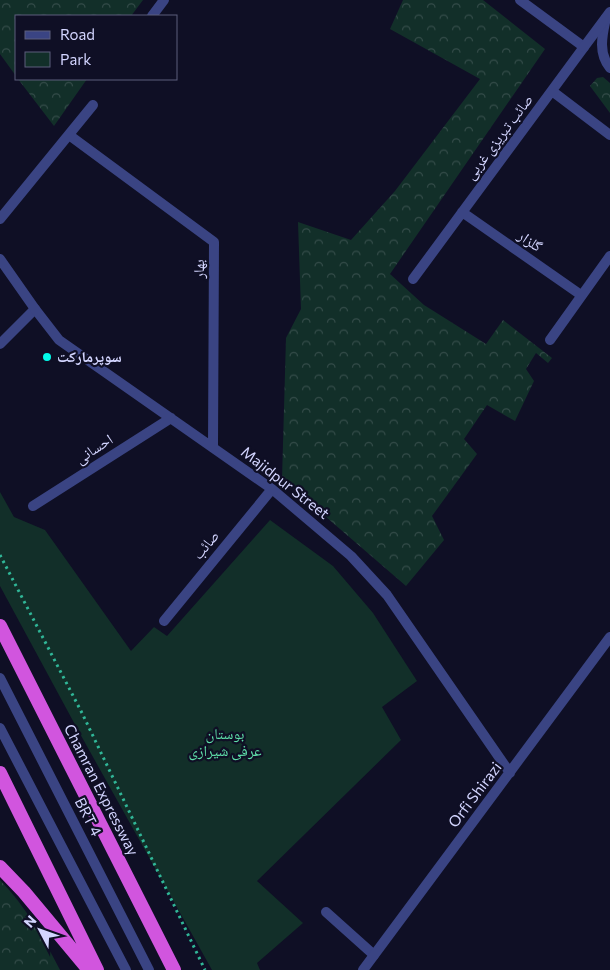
<svg xmlns="http://www.w3.org/2000/svg" width="610" height="970" viewBox="0 0 610 970" font-family="Commissioner,'Noto Naskh Arabic',sans-serif">
	<style>
		.forest { fill: url(#forest-crowns) }
		.park { fill: #122f29 }
		.lines { fill: none; stroke-linecap: round; stroke-linejoin: round }
		.path { stroke: #30b697; stroke-width: 3; stroke-dasharray: 2.5 4; stroke-linecap: butt }
		.service { stroke: #3a4483; stroke-width: 10 }
		.minor { stroke: #3a4483; stroke-width: 10 }
		.tertiary { stroke: #3a4483; stroke-width: 10 }
		.trunk { stroke: #d155de; stroke-width: 14 }
		.poi-dot { fill: #02fbea; stroke: #0f0f25; stroke-width: 2 }
		.labels { text-anchor: middle; stroke-width: 4.5; stroke-linejoin: round; paint-order: stroke }
		.street-label { font-size: 15px; fill: #d3d5ff; stroke: #0f0f25 }
		.poi-label { font-size: 15px; font-weight: bold; fill: #d3d5ff; stroke: #0f0f25; text-anchor: start }
		.park-label { font-size: 15px; fill: #5fdfa9; stroke: #0f0f25 }
	</style>
	<defs>
		<pattern id="forest-crowns" width="20" height="18" patternUnits="userSpaceOnUse" patternTransform="scale(1.25)"><rect width="20" height="18" fill="#122f29"/><path d="M2 6a3 3 0 1 1 6 0M12 15a3 3 0 1 1 6 0" fill="none" stroke="#344c49"/></pattern>
	</defs>
	<rect width="100%" height="100%" fill="#0f0f25"/>
	<path class="forest" d="M0 0H143L131 16H16V76L0 54Z
		M403 0H483L545 49 390 274 424 305 486 344 503 320 552 358 548 363 536 353 526 369 534 381 515 421 487 405 464 439 477 454 432 516 444 540 406 586 282 479 286 338 301 309 298 222 351 240 395 191 480 79 390 29Z
		M603 77 610 83V113L590 86 597 78Z
		M18 79H87L54 126Z
		M0 880C26 907 43 937 60 970H0Z"/>
	<path class="park" d="M0 492 14 517 45 530 131 651 154 627 167 636 270 520 333 566 373 613 417 681 382 707 401 740 257 881 303 923 257 963 260 970H212L79 732 0 586Z"/>
	<g class="lines">
		<path class="path" d="M0 555 82 713 205 970"/>
		<path class="service" d="M0 344 35 309
			M0 678 149 970
			M0 728 126 970
			M326 912 374 955"/>
		<path class="minor" d="M152 16 164 0
			M606 18C602 36 598 53 610 68
			M552 91 610 135
			M69 135 214 242 213 447
			M462 212 581 295
			M0 219 93 105
			M0 259 35 309 59 340 272 489 351 556 387 595 510 773
			M413 279 584 47 520 0
			M550 340 610 256
			M33 506 171 418
			M164 621 272 489
			M363 970 610 637"/>
		<path class="tertiary" d="M584 47 610 12"/>
		<path class="trunk" d="M0 626 174 970
			M0 773 97 970
			M0 867 24 892 89 970"/>
	</g>
	<circle class="poi-dot" cx="47" cy="357" r="5"/>
	<g class="labels">
		<g class="street-label">
			<text transform="translate(499 137) rotate(-53)" y="5">صائب تبریزی غربی</text>
			<text transform="translate(530 241) rotate(35)" y="5">گلزار</text>
			<text transform="translate(199 269) rotate(-90)" y="5">بهار</text>
			<text transform="translate(94 449) rotate(-33)" y="5">احسانی</text>
			<text transform="translate(285 483) rotate(38)" y="5">Majidpur Street</text>
			<text transform="translate(206 545) rotate(-51)" y="5">صائب</text>
			<text transform="translate(101 790) rotate(63)" y="5">Chamran Expressway</text>
			<text transform="translate(475 795) rotate(-53)" y="5">Orfi Shirazi</text>
			<text transform="translate(88 817) rotate(63)" y="5">BRT 4</text>
		</g>
		<g class="poi-label">
			<text x="57" y="362">سوپرمارکت</text>
		</g>
		<g class="park-label">
			<text x="225" y="739">بوستان<tspan x="225" dy="17">عرفی شیرازی</tspan></text>
		</g>
	</g>
	<rect x="15" y="15" width="162" height="65" fill="#0f0f25" stroke="#5d5e7c"/>
	<rect x="25" y="31" width="25" height="8" fill="#3a4483" stroke="#5d5e7c"/>
	<text x="60" y="40" font-size="15" fill="#d3d5ff">Road</text>
	<rect x="25" y="52" width="25" height="15" fill="#122f29" stroke="#5d5e7c"/>
	<text x="60" y="65" font-size="15" fill="#d3d5ff">Park</text>
	<g transform="translate(40 930) rotate(311)" stroke="#0f0f25" stroke-width="4" paint-order="stroke">
	<path d="M0-4L9 19L0 12L-9 19Z" fill="#d3d5ff"/>
	<text y="-8" font-size="14" font-weight="bold" text-anchor="middle" fill="#d3d5ff">N</text>
	</g>
</svg>
